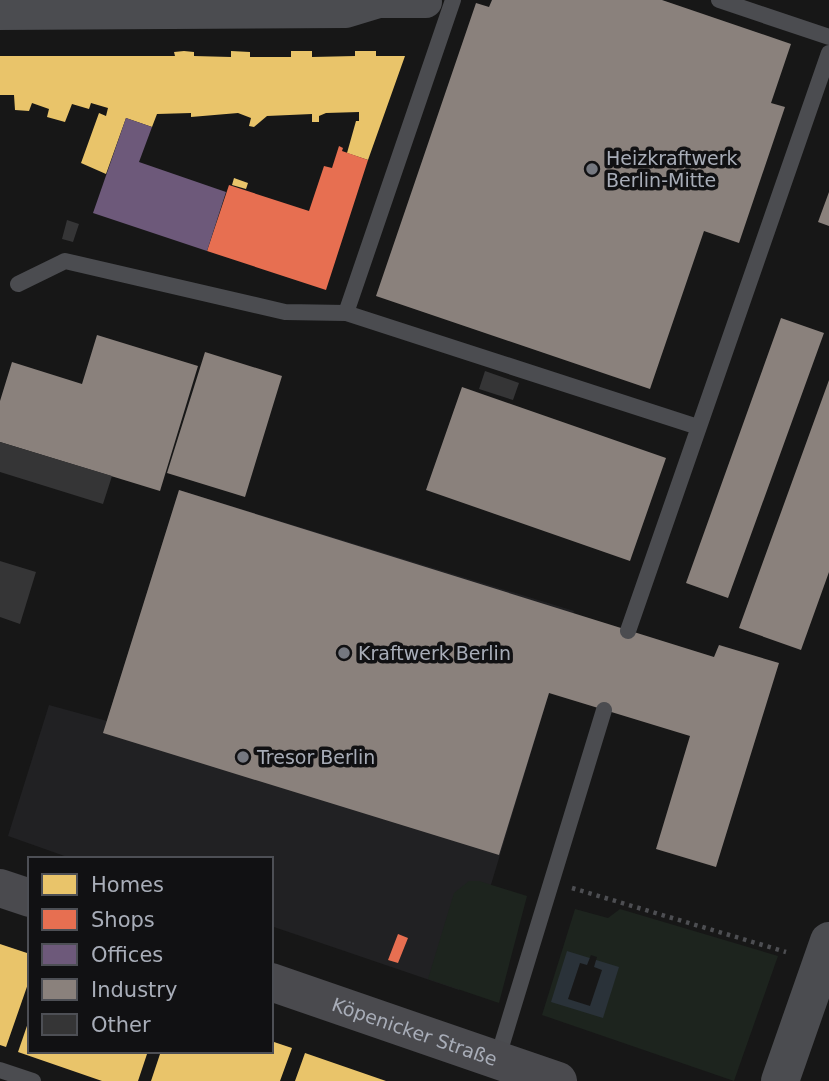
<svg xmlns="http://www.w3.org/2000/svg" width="829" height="1081" viewBox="0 0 829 1081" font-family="'DejaVu Sans',sans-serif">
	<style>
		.built { fill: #212123 }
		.green { fill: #1d241e }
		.water { fill: #2a3239 }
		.pier { fill: #171717 }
		.homes { fill: #e9c46a }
		.shops { fill: #e76f51 }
		.offices { fill: #6d597a }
		.industry { fill: #8a817c }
		.building { fill: #353536 }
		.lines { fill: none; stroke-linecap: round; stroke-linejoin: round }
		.path { stroke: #4d4e52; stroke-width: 4.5; stroke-dasharray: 3.5 5; stroke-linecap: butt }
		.service { stroke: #4b4c50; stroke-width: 16 }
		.minor { stroke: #4b4c50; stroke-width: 32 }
		.tertiary { stroke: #4b4c50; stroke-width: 38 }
		.secondary { stroke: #4a4a4e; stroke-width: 38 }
		.poi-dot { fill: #757880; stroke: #111113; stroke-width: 2.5 }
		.labels { text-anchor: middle; stroke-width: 7; stroke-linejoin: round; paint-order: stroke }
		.poi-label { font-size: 19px; fill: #a8adb8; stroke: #111113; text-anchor: start }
		.street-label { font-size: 19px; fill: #a8adb8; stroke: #111113 }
	</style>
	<rect width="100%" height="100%" fill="#171717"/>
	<path class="built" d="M179 490 574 611 459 990 271 926V859H73L8 836 49 705 107 721Z"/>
	<path class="green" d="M469 881H479L527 896 499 1003 428 979 454 893Z
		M575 909 608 918 620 909 778 956 734 1081 542 1015Z"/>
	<path class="water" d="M567 951 619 967 603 1018 551 1002Z"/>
	<path class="pier" d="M591 955 597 957 594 967 602 970 590 1006 568 999 580 963 587 965Z"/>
	<path class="homes" d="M184 51 194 52V56L231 57V51L250 52V57H291V51H312V57L355 56V51H376V56H405L368 160 347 153 356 121H359V112L326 113 319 116V122H312V114L267 116 254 127 249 126 251 118 238 113 191 117V113L157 114 152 127 126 118 106 174 81 163 99 113 106 116 108 108 91 103 89 109 72 104 65 122 47 117 49 109 32 103 29 111 15 110 14 95H0V56H175L174 52Z
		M234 178 248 183 246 189 232 185Z
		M0 944 30 954V978L6 1047 0 1045Z
		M29 1020 30 1051H148L138 1081H102L18 1052Z
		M271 1041 292 1048 280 1081H151L161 1051H271Z
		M305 1053 386 1081H295Z"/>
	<path class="shops" d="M339 146 343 148 342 151 368 160 326 290 207 251 229 185 309 211 324 166 332 168Z
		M398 934 408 938 398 963 388 960Z"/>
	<path class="offices" d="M126 118 152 127 139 162 226 192 207 251 93 213Z"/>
	<path class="industry" d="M492 0H662L791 44 771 103 785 107 739 243 704 231 650 389 376 296 476 3 489 7Z
		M829 192V226L818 222Z
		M781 318 824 333 728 598 686 583Z
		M97 335 198 366 160 491 0 442V401L12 362 82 384Z
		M205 352 282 376 245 497 167 473Z
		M829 380V572L801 650 739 628Z
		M462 387 666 458 630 561 426 490Z
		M179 490 714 657 719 645 779 663 716 867 656 849 690 736 549 693 499 855 103 733Z"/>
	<path class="building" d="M67 220 79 224 73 242 62 239Z
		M485 371 519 383 513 400 479 389Z
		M0 442 112 476 103 504 0 472Z
		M0 561 36 572 20 624 0 617Z"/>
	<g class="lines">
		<path class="path" d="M572 888 786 952"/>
		<path class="service" d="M719 0 829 37
			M18 284 65 261 285 312 346 313 698 427
			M346 313 453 0
			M628 631 829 53
			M497 1060 604 710
			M0 1070 33 1081"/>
		<path class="minor" d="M0 14 346 12 379 2H426"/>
		<path class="tertiary" d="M780 1081 829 941"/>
		<g class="secondary">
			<path d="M0 888 30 898"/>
			<path id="s1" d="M271 982 558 1081"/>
		</g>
	</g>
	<g class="poi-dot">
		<circle cx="592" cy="169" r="7"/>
		<circle cx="344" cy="653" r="7"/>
		<circle cx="243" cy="757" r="7"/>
	</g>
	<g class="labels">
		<g class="poi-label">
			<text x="606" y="165">Heizkraftwerk<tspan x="606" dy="22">Berlin-Mitte</tspan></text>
			<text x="358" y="660">Kraftwerk Berlin</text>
			<text x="257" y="764">Tresor Berlin</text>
		</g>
		<g class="street-label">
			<text dy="7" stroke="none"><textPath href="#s1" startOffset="152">Köpenicker Straße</textPath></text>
		</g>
	</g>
	<rect x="28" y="857" width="245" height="196" fill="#111113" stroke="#4d4f55" stroke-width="2"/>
	<rect x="42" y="874" width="35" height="21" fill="#e9c46a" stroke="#4d4f55" stroke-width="2"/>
	<text x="91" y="892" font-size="21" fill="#a8adb8">Homes</text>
	<rect x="42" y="909" width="35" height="21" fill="#e76f51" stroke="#4d4f55" stroke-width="2"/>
	<text x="91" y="927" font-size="21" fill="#a8adb8">Shops</text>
	<rect x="42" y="944" width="35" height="21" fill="#6d597a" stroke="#4d4f55" stroke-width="2"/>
	<text x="91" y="962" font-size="21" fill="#a8adb8">Offices</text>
	<rect x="42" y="979" width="35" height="21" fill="#8a817c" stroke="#4d4f55" stroke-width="2"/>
	<text x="91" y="997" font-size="21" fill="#a8adb8">Industry</text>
	<rect x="42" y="1014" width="35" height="21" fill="#353536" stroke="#4d4f55" stroke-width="2"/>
	<text x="91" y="1032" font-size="21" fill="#a8adb8">Other</text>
</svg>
